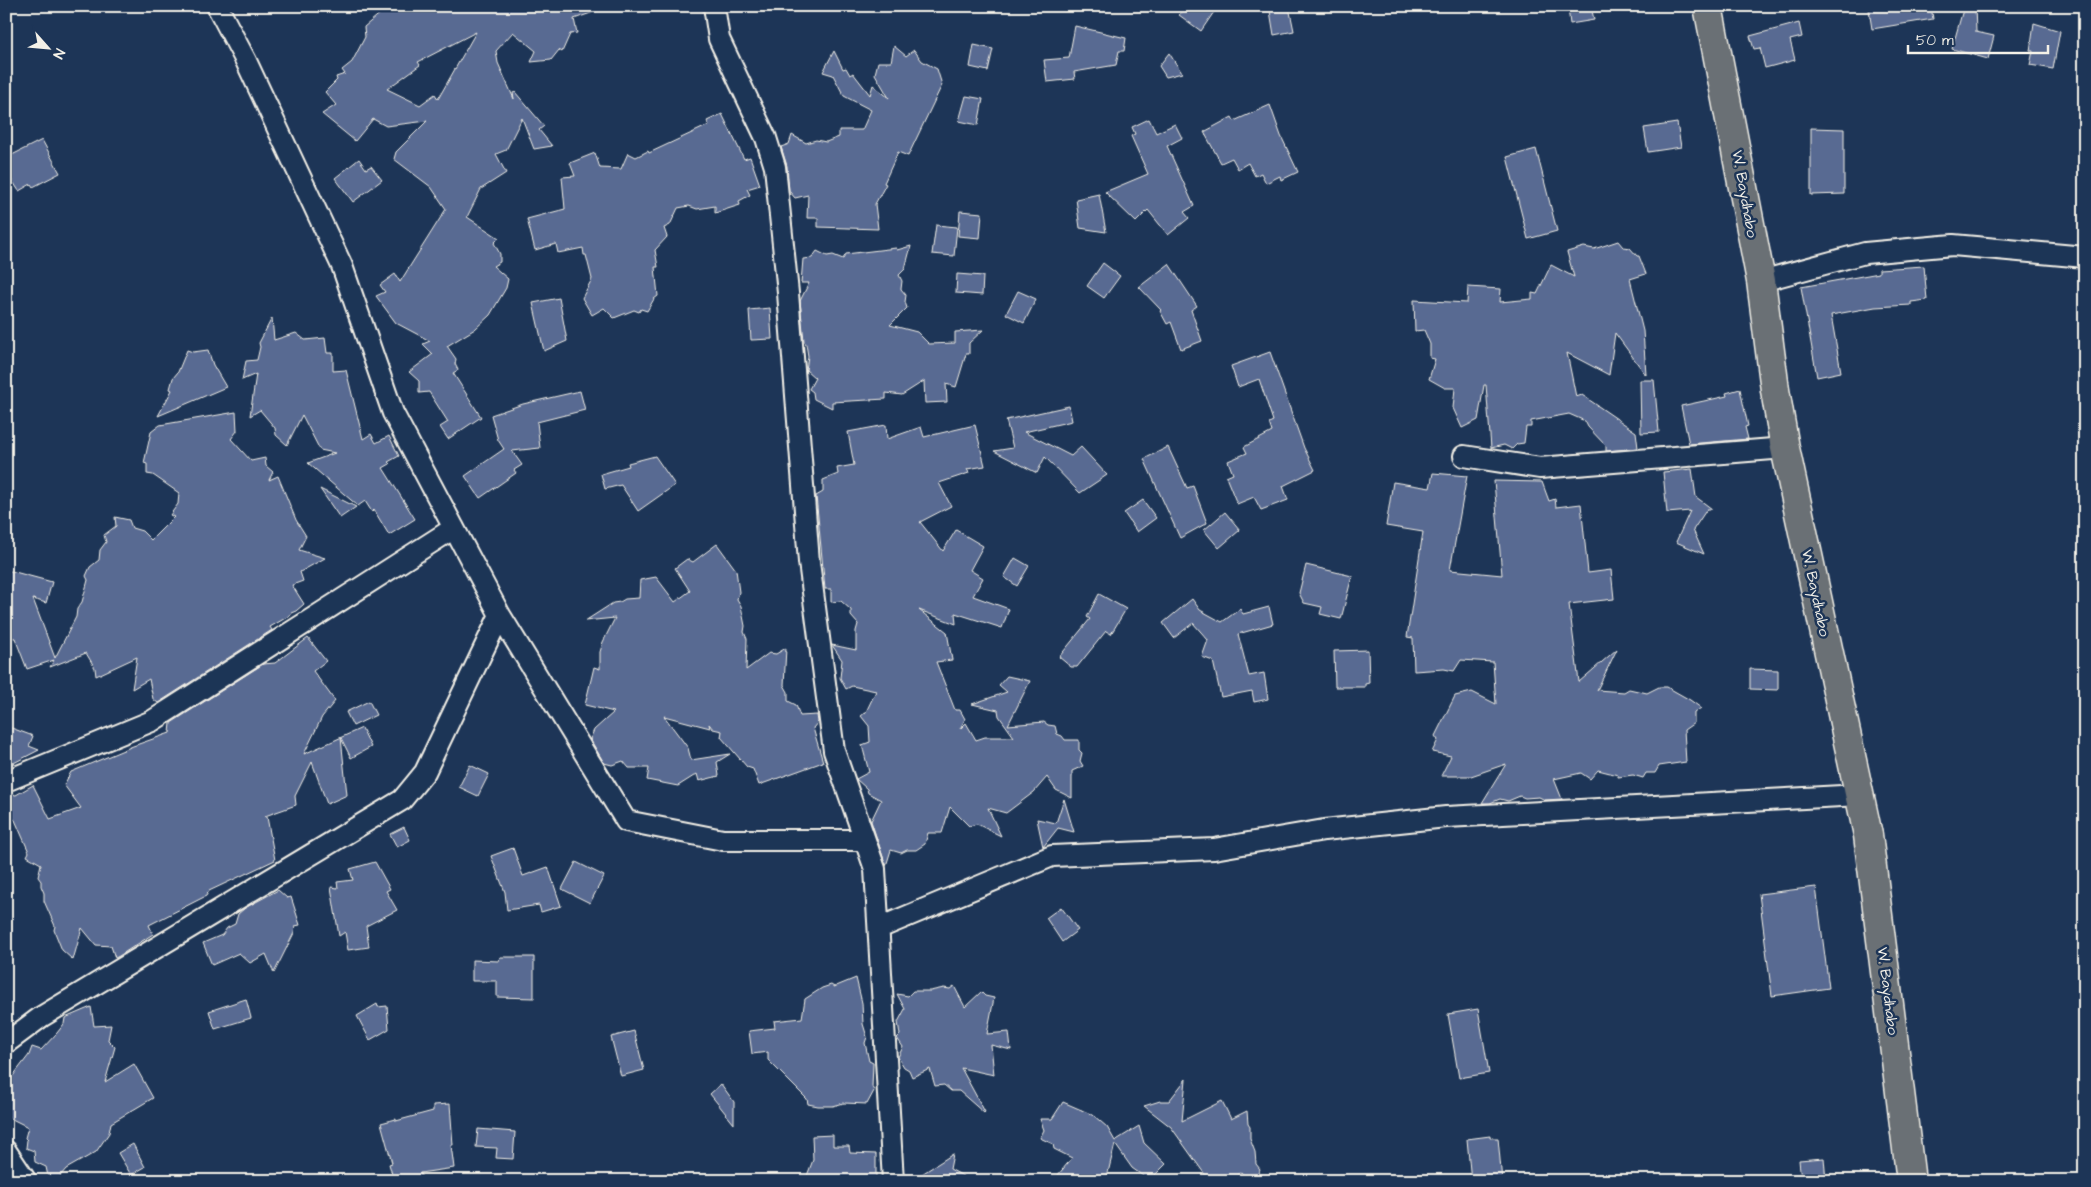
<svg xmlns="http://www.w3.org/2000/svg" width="2091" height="1187" viewBox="0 0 2091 1187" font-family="'Architects Daughter',sans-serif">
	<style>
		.building { fill: #596a92; stroke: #f4f1e8; fill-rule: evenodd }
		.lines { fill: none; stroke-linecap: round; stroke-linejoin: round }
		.street-casing { stroke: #f4f1e8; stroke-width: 24 }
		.primary-casing { stroke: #f4f1e8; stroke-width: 31 }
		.street { stroke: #1d3557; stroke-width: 20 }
		.primary { stroke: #6a7074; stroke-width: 28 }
		.labels { text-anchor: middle; stroke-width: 5; stroke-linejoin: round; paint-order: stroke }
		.street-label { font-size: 15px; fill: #f4f1e8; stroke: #1d3557 }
	</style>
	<rect width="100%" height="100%" fill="#1d3557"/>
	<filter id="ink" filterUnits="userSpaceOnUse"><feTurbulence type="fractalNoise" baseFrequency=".02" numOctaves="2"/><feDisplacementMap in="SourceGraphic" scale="10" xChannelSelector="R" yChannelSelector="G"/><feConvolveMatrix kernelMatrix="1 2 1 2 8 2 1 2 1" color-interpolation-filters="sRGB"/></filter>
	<g filter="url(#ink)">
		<path class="building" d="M389 6 605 8 574 19 577 33 570 34 562 52 559 50 551 60 531 62 536 51 513 32 496 51 498 63 514 99 513 93 515 92 544 126 539 130 552 146 534 149 522 118 506 150 496 154 506 173 481 189 467 217 499 238 494 243 500 254V262L493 266 508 279 506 288 490 315 475 329 447 346 456 359 455 364 458 370 453 373 481 417 448 439 440 427 448 422 429 392 419 393V381L409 372 433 354 423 344 430 341 396 323 376 296 385 292 380 285 395 274 400 282 446 209 431 187 394 159 396 152 427 121 386 126 373 119 355 141 322 114 336 105 325 92 337 80 336 77 345 74 342 70 352 62 365 37 364 27ZM476 32 438 99 435 94 420 105 387 89 420 65 418 62Z
			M1185 6H1218L1201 31 1179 15Z
			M1575 6H1591L1594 20 1570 24 1568 8Z
			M1896 6H1931L1933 19 1872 29 1869 10Z
			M1964 6H1975L1976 32 1994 36 1988 59 1952 49Z
			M1289 7 1294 31 1274 35 1270 11Z
			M1799 23 1802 37 1790 40 1795 60 1765 68 1760 48 1754 49 1750 36Z
			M2034 23 2060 31 2053 69 2030 65 2033 51H2030Z
			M1075 26 1126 38 1124 51H1119L1116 65 1074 72 1075 79 1047 82 1044 60 1069 58Z
			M974 45 993 49 988 71 970 67Z
			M894 46 906 56 914 50 922 61 937 69 942 85 908 156 898 152 884 183 886 184 875 204 878 229 818 227V218H807L808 195 795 198 789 191 787 166 781 147 789 144 792 135 806 143 816 140 826 142 839 137V130H862L871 110 844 96 833 75 823 72 834 51 843 69 846 68 850 75 853 73 870 95 873 85 889 98 875 74 878 62H891Z
			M1169 53 1182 73 1166 77 1159 66Z
			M966 96 983 99 978 125 959 121Z
			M1270 105 1281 136 1298 172 1281 180 1280 176 1266 183 1261 173 1255 176 1248 163 1238 169 1232 158 1221 163 1204 132 1232 117 1234 121Z
			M722 114 744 159 750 157 760 185 747 189 750 195 739 201 740 205 715 213V206L697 209 689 206 678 208 670 225 664 228 667 237 655 250 658 267H655L658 296 654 299 647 311 641 309 639 312 634 310 614 318 604 308 592 315 582 298 592 279 586 255H584L583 248 558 253 556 244 535 250 527 219 565 209 562 177 575 176 570 163 595 153 600 168 621 169 628 153 636 157 648 151 649 153 709 125 707 121Z
			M1149 119 1156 133 1175 124 1182 138 1167 146 1194 206 1184 212 1189 218 1168 235 1148 210 1136 222 1105 192 1148 174 1131 136 1135 134 1132 127Z
			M1677 123 1681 147 1648 152 1644 128Z
			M1811 128 1844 129V194L1811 195Z
			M42 140 60 173 33 187 31 184 19 191 6 171V158Z
			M1536 149 1557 231 1528 239 1507 157Z
			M359 159 366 169 371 166 382 180 353 202 335 178Z
			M1099 194 1106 232 1080 228 1076 199Z
			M960 211 982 213 980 238 958 236Z
			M936 225 957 227 954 256 932 254Z
			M1618 241 1623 247 1630 248 1637 256H1639L1646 274 1630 279 1643 331 1646 375 1615 333 1609 375 1567 353 1576 397 1582 395 1636 432 1638 448 1606 451V446L1588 427 1585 421 1569 414 1531 421V427H1526L1524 443 1517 444 1512 449 1504 445 1491 448 1486 385H1484L1478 420 1462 428 1453 408 1455 388H1445L1429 379 1435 359 1430 358V344L1424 330 1415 331 1414 300 1467 303 1468 287 1501 289 1500 302 1532 299V293L1537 294 1551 265 1574 277 1567 252 1584 247 1594 249Z
			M911 246 905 269 899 275 902 281 901 289 906 295 905 302 907 308 890 325 917 332 929 344 955 343V332L983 330 969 343V354H966L956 387 946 384 947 402 925 403 924 381 902 395 886 393V399L832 402V408L814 399 813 392 809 389 815 378 806 370 808 356 806 344 804 341 800 301 809 283H801L803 259 812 258 817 251 827 256 833 255 843 259 846 254 896 248 897 250Z
			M1103 263 1120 276 1104 298 1087 286Z
			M1169 264 1197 306 1191 310 1202 341 1181 349 1171 322 1167 324 1160 311 1161 310 1139 287Z
			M1924 266 1927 300 1911 302V305L1875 307 1831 315 1841 372 1817 377 1801 287 1879 273V269Z
			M957 274 983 276 982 295 956 293Z
			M1018 291 1036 299 1024 323 1006 314Z
			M559 298 567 341 544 351 533 303Z
			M770 308 772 339 751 340 749 310Z
			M272 318 274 340 296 333 305 340 325 338 327 353H333V371L346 370 363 439 371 434 376 443 389 436 399 456 388 462 390 464 383 468 415 519 389 535 374 510 372 512 365 501 358 506 308 463 335 453 320 450 302 415 287 445 276 435 275 428 260 410 250 416 256 374 242 380 246 361 257 360 260 347 259 343Z
			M187 350 193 352 208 350 213 365 226 387 158 416 172 390 170 389 173 378 178 372Z
			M1270 352 1304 448 1315 470 1283 486 1288 500 1261 510 1254 497 1237 504 1226 477 1233 474 1228 461 1247 453 1244 447 1272 432 1269 423 1273 421 1259 379 1238 387 1231 366Z
			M1640 380H1654L1659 432 1641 433Z
			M1740 389 1748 426 1745 427 1748 439 1689 444 1681 406 1727 396 1726 393Z
			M580 391 585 410 537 422 540 448 512 451 522 465 514 470 516 473 480 498 465 476 504 449 498 440 491 415 523 404Z
			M1069 406 1072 421 1024 432 1071 456 1081 447 1107 475 1080 493 1045 457 1037 473 994 451 1013 448 1006 420Z
			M236 412 237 431 231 439 251 461 265 458 266 466 273 472 269 480 278 476 296 520 306 536 299 550 325 558 300 572 303 581 292 585 304 604 296 611 291 613 289 616 270 627 272 630 158 703 153 699 149 679 132 689 137 657 96 676 95 668 86 653 50 667 54 660 27 669 15 638 6 637V572L11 571 52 582 46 603 33 599 55 658 76 617 77 609 82 602 88 580 86 576 90 567 99 560 100 550 106 542 104 535 116 526 115 517 129 520 132 528 142 531 151 540 174 517 170 515 178 504 179 493 153 475 147 474V464L144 463 151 432 160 425Z
			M886 425 887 439 921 427 924 437 975 425 985 466 967 469 969 473 939 483 951 506 920 522 943 551 956 530 983 546 970 570 983 578 973 596 1009 609 1002 628 955 613 956 624 919 610 947 632 952 660 936 662 955 710H960L965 719 960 729 966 723 976 740 985 737H1014L999 716 998 710 972 704 1007 692 999 685 1007 676 1030 681 1008 725 1044 722 1048 725 1055 726 1057 734 1062 736 1065 740H1079V750L1082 753 1080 761 1083 766 1072 771V798L1056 790 1047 777 1034 792 1006 813 988 808 1001 836 977 824 969 826 950 807 942 833H928L925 844 916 850H907L901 853 891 850 886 866 871 821 881 800 868 793 867 789 856 779 869 772 862 745 870 742 869 726 861 716 866 712 876 691 852 686 846 689 840 678 842 660 832 645 856 650V631L858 624 851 616V610L841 601 831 602V589H825L816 496 823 492V480L838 474 837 468 854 465 848 432Z
			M1168 447 1187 488 1193 486 1207 523 1180 538 1144 459Z
			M655 456 675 485 638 511 621 485 605 489 601 474 629 466 628 463Z
			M1692 469 1696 497 1712 509H1707L1693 530 1704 554 1676 542 1690 511 1667 513 1663 472Z
			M1433 473 1467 476 1450 570 1502 575 1494 481 1542 482 1549 501 1555 499 1556 507 1581 504 1588 573 1611 570 1614 599 1569 604 1579 682 1617 649 1597 690 1624 692 1629 689 1647 693 1659 687H1667L1690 700 1701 708 1694 713V723L1684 730 1686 762 1659 766 1655 773H1646L1643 778 1633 775 1618 777V775L1598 770 1590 779 1581 773 1554 779 1562 799 1545 800 1539 797 1525 798 1520 796 1508 801 1500 799 1490 803H1482L1506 764 1471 776H1441L1451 756 1432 752 1438 740 1435 736 1455 696 1472 692 1496 704 1493 662 1461 660 1454 671 1444 669 1414 671 1413 638 1407 637 1423 532 1386 526 1393 482 1430 488Z
			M320 489 356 507 340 518Z
			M1143 500 1156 518 1137 532 1124 513Z
			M1225 512 1240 530 1219 548 1204 530Z
			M717 544 736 570 739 592 737 599 741 606 745 626 744 632 747 639 746 670 769 653 776 654 786 648 784 685 788 692V701L796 705 800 716 817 715 818 722 813 728 823 762 759 785 753 769 747 767 721 737 722 731 713 729 709 724 710 728 664 716 688 748 691 760 730 754 717 762 719 776 699 781 697 774 678 786 647 780 649 768H629L623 761 612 765 604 763 590 739 594 730 614 712 585 705 594 667 600 669V652L603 642 615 618 585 621 613 603 620 602 625 599 639 598 640 580 656 577 675 602 690 591 675 568 687 559 693 562Z
			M1015 558 1029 566 1017 586 1004 577Z
			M1306 565 1352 576 1341 619 1320 614 1322 607 1304 603 1299 593Z
			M1099 594 1126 609 1111 634 1106 631 1077 667H1071L1059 657 1090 619 1087 617Z
			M1192 599 1200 610 1222 622 1240 609 1243 614 1269 607 1273 624 1238 634 1249 676 1264 673 1268 699 1254 702 1252 691 1221 697 1213 661 1202 657 1208 640 1193 623 1174 638 1163 623Z
			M308 638 326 661 313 671 335 701 322 717 304 754 362 728 371 747 351 758 341 738 347 795 327 804 312 762 295 796 296 805 265 816 267 817 275 860 209 891 206 896 149 925 153 934 119 956 115 958 111 946 96 945 82 928 73 960 62 950 54 930 55 926 44 901V893L41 886V881L38 877 41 864 27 856 29 852 15 820 6 813V793L16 795 33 785 50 819 81 808 64 785 71 772 133 746 170 733 171 723 263 664 275 663Z
			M1368 650 1369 683 1365 684V687H1335L1334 651Z
			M1750 669 1778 670V690L1750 689Z
			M369 701 376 715 353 726 346 712Z
			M6 726 33 736 29 746 39 750 6 767Z
			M470 765 489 774 478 796 459 787Z
			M1064 799 1074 832 1058 828 1043 847 1037 819 1056 823Z
			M404 827 410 840 397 847 390 834Z
			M513 848 523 876 548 867 561 906 541 912 539 905 507 910 505 892 491 856Z
			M375 862 390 889 386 891 397 910 366 926 369 947 348 950 345 932 339 936 331 887 338 888 337 882 353 880 350 869Z
			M576 862 604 876 590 903 562 889Z
			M1816 887 1829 988 1772 996 1759 894Z
			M278 890 287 898 291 897 300 925 295 926 294 933 274 973 266 954 250 963 239 953 212 965 203 943 222 935 227 928 235 924 238 914 245 908Z
			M1061 907 1078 930 1062 942 1046 918Z
			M500 957H534V998L497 997V981H472V960L499 961Z
			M856 978 862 1003 863 1024 867 1037 865 1043 869 1061 873 1063 872 1087 874 1091 867 1104 844 1103 833 1106H818L808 1104 807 1099 768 1060V1052L752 1054 749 1031 775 1028 774 1021 802 1018 805 999 822 988 831 985 834 987Z
			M954 986 965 1007 981 992 985 996 994 998 987 1034 1009 1032 1011 1050 991 1045 994 1075 961 1068 985 1112 984 1113 959 1091H951L944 1085 935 1086 930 1069 912 1077 909 1070 904 1067 898 1057 903 1047 897 1038 900 1035 898 1022 905 1009 897 994 908 996 913 991H930L944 988 950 989Z
			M246 999 251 1018 215 1029 209 1011Z
			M377 1004 378 1007 387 1006 389 1029 370 1040 357 1016Z
			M91 1007 94 1026 111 1025 108 1040 115 1047 105 1082 134 1064 153 1098 111 1123 109 1133 96 1152 66 1169 56 1181H49L46 1167 35 1162 34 1151 26 1148 27 1140 25 1138 28 1127 6 1116V1085L29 1055 32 1047 41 1050 57 1033 64 1024 65 1018Z
			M1478 1009 1489 1073 1459 1078 1448 1014Z
			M634 1031 644 1070 621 1076 611 1037Z
			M1186 1079 1182 1121 1222 1101 1231 1119 1247 1111 1248 1124 1250 1127V1139L1255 1152 1256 1164 1260 1169 1254 1181H1250L1241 1172 1230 1181H1204L1206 1176 1171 1127 1144 1106 1160 1101H1169Z
			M721 1084 734 1102V1124L710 1094Z
			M1063 1102 1093 1115 1107 1127 1115 1141 1139 1126 1144 1143 1166 1164 1149 1181H1144L1143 1176 1132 1168 1115 1144 1106 1181H1053L1072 1158 1054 1149 1053 1144 1040 1138 1044 1130 1040 1119H1052Z
			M450 1104 453 1145H451L454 1168 420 1173 423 1181H394L389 1164 392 1163 381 1123 396 1119V1121L433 1111V1105Z
			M478 1129 515 1132 513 1159 496 1158 497 1148 476 1147Z
			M833 1135V1146H849L850 1153 876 1154V1181H805L813 1160 812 1136Z
			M1490 1136V1138H1498L1502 1181H1471L1467 1139Z
			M133 1144 145 1167 131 1175 118 1153Z
			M953 1154 950 1169 972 1181H911Z
			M1824 1158 1826 1181H1801L1799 1160Z"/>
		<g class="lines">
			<g class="street-casing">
				<path id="street" d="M217 6 246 61 342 266 393 413 500 615 626 821 723 840H865
					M714 6 719 39 766 138 775 167 788 293 809 562 834 751 875 869 893 1181
					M1761 281 1865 253 1953 245 2085 257
					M1464 456 1540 468 1785 448
					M6 781 152 721 454 528
					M879 928 1052 856 1214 849 1324 830 1446 817 1860 795
					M6 1043 41 1017 402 800 425 772 500 615
					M6 1151 26 1181"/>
			</g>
			<g class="primary-casing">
				<path id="primary" d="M1708 6 1761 281 1775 390 1785 448 1868 835 1911 1181"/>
			</g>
			<use href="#street" class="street"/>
			<use href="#primary" class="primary"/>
		</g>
	</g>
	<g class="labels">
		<g class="street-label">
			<text transform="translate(1745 194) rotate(80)" y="5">W. Baydhabo</text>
			<text transform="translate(1816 593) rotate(78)" y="5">W. Baydhabo</text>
			<text transform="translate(1888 991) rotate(83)" y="5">W. Baydhabo</text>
		</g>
	</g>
	<rect width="2091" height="1187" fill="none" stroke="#1d3557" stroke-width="25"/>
	<rect x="12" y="12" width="2066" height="1162" fill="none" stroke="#f4f1e8" stroke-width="2" filter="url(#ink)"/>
	<g transform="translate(48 48) rotate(117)" stroke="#1d3557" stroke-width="4" paint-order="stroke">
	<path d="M0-4L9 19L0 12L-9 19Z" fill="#f4f1e8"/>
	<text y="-8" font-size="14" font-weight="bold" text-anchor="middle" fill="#f4f1e8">N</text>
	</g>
	<path d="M1908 45v8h140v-8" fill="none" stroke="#f4f1e8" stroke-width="2.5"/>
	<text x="1916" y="45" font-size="15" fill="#f4f1e8" stroke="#1d3557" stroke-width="4" paint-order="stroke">50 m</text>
</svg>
